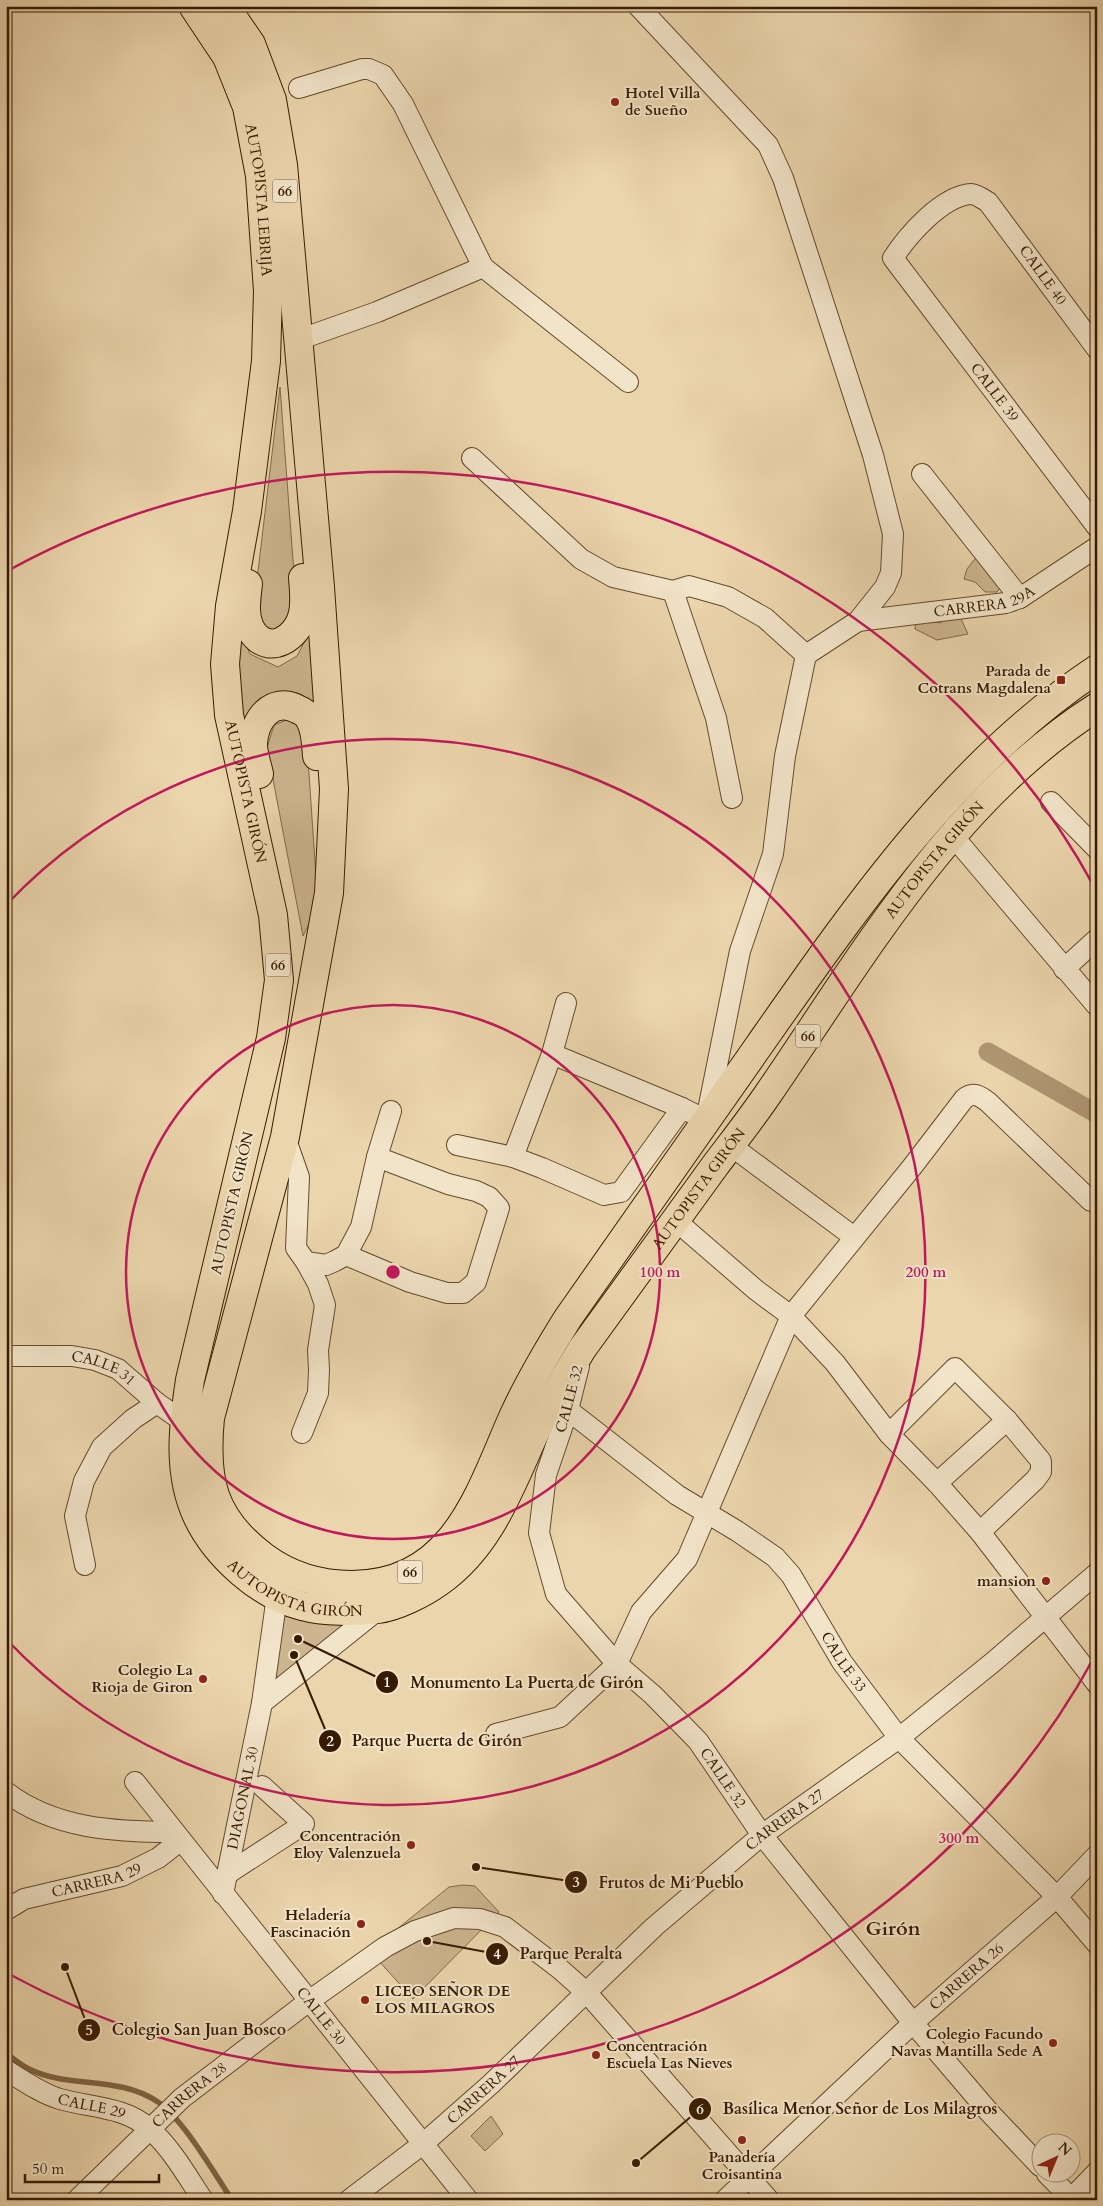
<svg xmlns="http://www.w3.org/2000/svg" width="1103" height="2206" viewBox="0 0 1103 2206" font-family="Cardo,serif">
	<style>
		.green { fill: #ccb58f; stroke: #826848 }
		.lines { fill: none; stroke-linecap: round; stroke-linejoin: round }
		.stream { stroke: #7e6544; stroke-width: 5.5 }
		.canal { stroke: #ae9672; stroke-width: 19 }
		.minor-casing { stroke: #644a2b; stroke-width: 22 }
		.highway-casing { stroke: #371b00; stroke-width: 30 }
		.minor { stroke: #f2e4c9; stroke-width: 20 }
		.highway { stroke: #ebd5ac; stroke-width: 28 }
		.ring { fill: none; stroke: #c2185b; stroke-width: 2.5 }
		.poi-dot { fill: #8f2418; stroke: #f2e4c9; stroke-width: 2 }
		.labels { text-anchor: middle; stroke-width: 4; stroke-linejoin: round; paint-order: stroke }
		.shield { fill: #f2e4c9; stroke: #6f573c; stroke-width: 1 }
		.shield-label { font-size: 14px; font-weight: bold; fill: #371b00 }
		.poi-label { font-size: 15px; font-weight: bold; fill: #371b00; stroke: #f2e4c9; text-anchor: end }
		.street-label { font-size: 15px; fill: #371b00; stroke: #f2e4c9 }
		.district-label { font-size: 20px; font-weight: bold; fill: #371b00; stroke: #f2e4c9 }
		.centre { fill: #c2185b; stroke: #f2e4c9; stroke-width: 2.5 }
		.ring-label { font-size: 15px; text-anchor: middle; font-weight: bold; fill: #c2185b; stroke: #f2e4c9; stroke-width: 4; stroke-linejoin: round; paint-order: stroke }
		.leader { fill: none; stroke: #371b00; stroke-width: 2 }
		.callout-dot { fill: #371b00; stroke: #f2e4c9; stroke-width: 2 }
		.mark-label { font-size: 15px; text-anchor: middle; font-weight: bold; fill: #fff }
		.callout-label { font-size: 16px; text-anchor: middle; font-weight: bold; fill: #371b00; stroke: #f2e4c9; stroke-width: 4; stroke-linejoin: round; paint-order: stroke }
	</style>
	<rect width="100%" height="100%" fill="#ebd5ac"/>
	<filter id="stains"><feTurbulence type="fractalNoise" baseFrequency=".004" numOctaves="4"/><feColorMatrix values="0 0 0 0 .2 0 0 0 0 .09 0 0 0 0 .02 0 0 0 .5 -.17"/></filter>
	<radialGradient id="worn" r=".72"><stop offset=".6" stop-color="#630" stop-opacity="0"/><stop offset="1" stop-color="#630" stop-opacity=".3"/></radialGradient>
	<path class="green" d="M280 387 297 613 270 636 259 621 256 588Z
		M978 555 1004 582 997 592H985L975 582 964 579 967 569Z
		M961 615 962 621 968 634 937 640 915 629 916 619 928 617 934 622 941 623 945 616Z
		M313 619 320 714C302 688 294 689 265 698L244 739 238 687 236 621 250 654 278 667 297 656 305 641Z
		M292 718 306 730 318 906 303 936 267 748 274 725Z
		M285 1613C306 1621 330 1628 352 1621L273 1686Z
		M463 1885 475 1886 499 1912 413 1999 370 1951 449 1887Z
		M491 2116 503 2134 485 2151 471 2136Z"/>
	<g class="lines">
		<path class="stream" d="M6 2054C13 2058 21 2065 29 2069 69 2089 118 2075 158 2102 183 2119 214 2173 232 2200"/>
		<path class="canal" d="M988 1052 1097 1114"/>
		<g class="minor-casing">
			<g id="minor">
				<path d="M299 88 362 69H369L383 75 403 104 483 267 628 382"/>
				<path d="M298 340 377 312 483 267"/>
				<path id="s1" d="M1097 349 988 202C983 199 976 194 971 194 942 196 908 235 893 258L1097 527"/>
				<path d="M472 458 581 559 613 577 673 591 689 586 728 597 765 618 806 655"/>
				<path d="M922 474 1020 598"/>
				<path d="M673 591 716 718 732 798"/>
				<path id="s2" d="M858 621 1006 603 1020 598 1097 547"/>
				<path d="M1051 802 1097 849"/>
				<path d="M953 836 1096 1005"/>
				<path d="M1064 969 1097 939"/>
				<path d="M552 1054 682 1108 706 1120 740 951 773 854 785 756 806 655 858 621 885 587 891 573 893 534 873 455 783 178 768 145 638 6"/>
				<path d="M285 1137 299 1177 296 1248 306 1262 326 1265 335 1261 346 1255 361 1227 377 1157 391 1111"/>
				<path d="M457 1145 513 1157 542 1168 604 1195 621 1192 682 1108"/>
				<path d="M730 1145 854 1237"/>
				<path d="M513 1157 552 1054 566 1003"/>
				<path d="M675 1220 756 1290 791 1316 835 1363 889 1434 937 1483 980 1532 1097 1684"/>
				<path d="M346 1255 410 1282 447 1293H463L476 1282 499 1208 489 1197 476 1191 448 1184 377 1157"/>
				<path id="s3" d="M6 1356H72L95 1360 118 1369 157 1403 184 1422"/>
				<path id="s4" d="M579 1366 568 1410 546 1475 539 1533 556 1594 617 1664 653 1695 698 1741 762 1835 913 2023 989 2112 1040 2166"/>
				<path id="s5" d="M568 1410 677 1495 737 1531 775 1557 791 1575 842 1662 899 1738 1057 1897 1097 1944"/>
				<path d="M302 1433 318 1393 319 1370 318 1350 325 1305 318 1284 306 1262"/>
				<path d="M889 1434 955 1368 1007 1420 1041 1461V1472L1035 1480 980 1532"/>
				<path d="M937 1483 1007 1420"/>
				<path d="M85 1565 75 1516 84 1481 102 1447 133 1419 157 1403"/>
				<path d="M262 1703 379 1609"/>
				<path d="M496 1734 560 1717 617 1664 641 1612 687 1559 791 1316 912 1167 964 1099C973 1091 980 1096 988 1102L1091 1201"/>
				<path id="s6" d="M135 1782 468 2200"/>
				<path d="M6 1792C54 1829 116 1832 174 1832"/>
				<path d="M227 1874 304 1824 262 1786"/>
				<path id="s7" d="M223 1894 262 1703 277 1596"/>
				<path id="s8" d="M6 1910 24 1899 122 1876 158 1858 181 1840"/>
				<path id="s9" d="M6 2070C22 2080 42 2094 60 2099 91 2108 124 2106 150 2129 172 2149 187 2176 203 2200"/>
				<path d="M1047 2174 1073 2200"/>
				<path id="s10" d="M77 2200 182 2098 309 2001 385 1947 415 1931 454 1918 480 1919 505 1927 560 1969 587 1993 769 2200"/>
				<path id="s11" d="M349 2200 424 2143 491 2084 654 1927 762 1835 899 1738 992 1663 1097 1573"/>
				<path id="s12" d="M725 2200 913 2023 1057 1897 1097 1855"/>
				<path d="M1070 2200 1097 2172"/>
			</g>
		</g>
		<g class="highway-casing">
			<g id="highway">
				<path id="s13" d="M193 6 227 57 247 107 260 176 268 291 266 361 247 511 230 606 225 664 229 715 273 915 279 980 271 1038 190 1380C183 1426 177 1474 198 1518 217 1557 260 1595 302 1606 324 1612 355 1612 378 1609 396 1607 424 1593 439 1582 493 1544 512 1481 539 1424 552 1398 567 1374 582 1349 626 1288 670 1228 714 1167 732 1143 751 1119 768 1094 862 957 953 798 1097 707"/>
				<path d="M225 6 251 44 272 100 283 165 320 587 334 789 329 893 285 1137 210 1418C204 1480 212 1518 264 1557 291 1577 320 1585 352 1585 454 1584 479 1494 513 1417 529 1382 548 1350 568 1318 632 1227 696 1135 760 1044 856 907 955 763 1097 669"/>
				<path d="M248 584C246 600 243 619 253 633 270 656 297 637 302 617 306 604 304 591 303 578"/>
				<path d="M259 774C257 765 253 754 253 744 254 720 272 696 297 709 302 711 307 714 309 718 316 729 316 743 317 756"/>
			</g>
		</g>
		<use href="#minor" class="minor"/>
		<use href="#highway" class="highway"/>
	</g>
	<g class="ring">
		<circle cx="393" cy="1272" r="267"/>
		<path d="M6 905A533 533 0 1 1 6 1639"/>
		<path d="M1096 1654A800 800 0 0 1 11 1975M11 569A800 800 0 0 1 1096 890"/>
	</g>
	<g class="poi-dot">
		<circle cx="615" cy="102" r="5"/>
		<rect x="1056" y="675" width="10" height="10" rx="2.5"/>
		<circle cx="1046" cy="1581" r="5"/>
		<circle cx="203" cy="1679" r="5"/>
		<circle cx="411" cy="1845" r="5"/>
		<circle cx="361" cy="1924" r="5"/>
		<circle cx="365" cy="2000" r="5"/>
		<circle cx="1053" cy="2043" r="5"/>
		<circle cx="596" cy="2055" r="5"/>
		<circle cx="742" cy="2140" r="5"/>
	</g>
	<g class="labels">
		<g class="shield">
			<rect x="272.5" y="179.5" width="25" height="23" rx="4"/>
			<rect x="265.5" y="953.5" width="25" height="23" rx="4"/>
			<rect x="795.5" y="1024.5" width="25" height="23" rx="4"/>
			<rect x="397.5" y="1560.5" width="25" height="23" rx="4"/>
		</g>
		<g class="shield-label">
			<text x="285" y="196">66</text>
			<text x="278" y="970">66</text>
			<text x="808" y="1041">66</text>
			<text x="410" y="1577">66</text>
		</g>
		<g class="poi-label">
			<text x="625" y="98" text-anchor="start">Hotel Villa<tspan x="625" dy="17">de Sueño</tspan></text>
			<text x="1051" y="676">Parada de<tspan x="1051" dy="17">Cotrans Magdalena</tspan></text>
			<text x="1036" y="1586">mansion</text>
			<text x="193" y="1675">Colegio La<tspan x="193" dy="17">Rioja de Giron</tspan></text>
			<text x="401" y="1841">Concentración<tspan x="401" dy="17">Eloy Valenzuela</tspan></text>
			<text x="351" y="1920">Heladería<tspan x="351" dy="17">Fascinación</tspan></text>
			<text x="375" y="1996" text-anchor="start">LICEO SEÑOR DE<tspan x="375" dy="17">LOS MILAGROS</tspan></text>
			<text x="1043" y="2039">Colegio Facundo<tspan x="1043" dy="17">Navas Mantilla Sede A</tspan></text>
			<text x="606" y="2051" text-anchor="start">Concentración<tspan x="606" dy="17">Escuela Las Nieves</tspan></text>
			<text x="742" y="2162" text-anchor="middle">Panadería<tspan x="742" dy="17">Croisantina</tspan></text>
		</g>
		<g class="street-label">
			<text dy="5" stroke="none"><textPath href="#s13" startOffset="209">AUTOPISTA LEBRIJA</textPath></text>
			<text transform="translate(1043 275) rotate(54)" y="5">CALLE 40</text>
			<text dy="5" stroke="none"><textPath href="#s1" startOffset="474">CALLE 39</textPath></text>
			<text dy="5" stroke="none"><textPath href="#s2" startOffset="128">CARRERA 29A</textPath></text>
			<text dy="5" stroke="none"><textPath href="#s13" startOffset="806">AUTOPISTA GIRÓN</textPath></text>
			<text dy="5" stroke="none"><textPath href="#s13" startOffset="2711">AUTOPISTA GIRÓN</textPath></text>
			<text dy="5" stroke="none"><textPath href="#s13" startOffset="2306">AUTOPISTA GIRÓN</textPath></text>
			<text transform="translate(232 1203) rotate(-77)" y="5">AUTOPISTA GIRÓN</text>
			<text dy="5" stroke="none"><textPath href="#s3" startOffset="100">CALLE 31</textPath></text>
			<text transform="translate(569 1399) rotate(-75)" y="5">CALLE 32</text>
			<text dy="5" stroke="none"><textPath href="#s13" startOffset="1676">AUTOPISTA GIRÓN</textPath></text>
			<text dy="5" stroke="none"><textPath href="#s5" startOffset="380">CALLE 33</textPath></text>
			<text dy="5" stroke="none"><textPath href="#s4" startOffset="485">CALLE 32</textPath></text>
			<text dy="5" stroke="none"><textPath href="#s7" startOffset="98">DIAGONAL 30</textPath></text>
			<text dy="5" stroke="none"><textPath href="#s11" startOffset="579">CARRERA 27</textPath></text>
			<text dy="5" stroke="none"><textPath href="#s8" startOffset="96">CARRERA 29</textPath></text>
			<text dy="5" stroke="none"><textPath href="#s12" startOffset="329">CARRERA 26</textPath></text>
			<text dy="5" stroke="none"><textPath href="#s6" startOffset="299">CALLE 30</textPath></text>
			<text dy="5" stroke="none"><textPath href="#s11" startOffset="174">CARRERA 27</textPath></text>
			<text dy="5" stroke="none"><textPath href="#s10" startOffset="154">CARRERA 28</textPath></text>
			<text dy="5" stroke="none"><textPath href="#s9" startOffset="94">CALLE 29</textPath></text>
		</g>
		<g class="district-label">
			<text x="893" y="1935">Girón</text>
		</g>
	</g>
	<circle cx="393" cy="1272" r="8" class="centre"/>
	<g class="ring-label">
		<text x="660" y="1277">100 m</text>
		<text x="926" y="1277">200 m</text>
		<text x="959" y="1843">300 m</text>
	</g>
	<path class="leader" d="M298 1639L387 1682M294 1655L330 1741M476 1867L576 1882M427 1941L497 1954M65 1967L89 2030M636 2163L700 2109"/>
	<g class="callout-dot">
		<circle cx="298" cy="1639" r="5"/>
		<circle cx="294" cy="1655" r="5"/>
		<circle cx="476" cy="1867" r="5"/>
		<circle cx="427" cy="1941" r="5"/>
		<circle cx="65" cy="1967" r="5"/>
		<circle cx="636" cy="2163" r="5"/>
		<circle cx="387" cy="1682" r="12"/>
		<circle cx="330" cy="1741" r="12"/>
		<circle cx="576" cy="1882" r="12"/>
		<circle cx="497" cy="1954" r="12"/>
		<circle cx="89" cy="2030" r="12"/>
		<circle cx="700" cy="2109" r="12"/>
	</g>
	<g class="mark-label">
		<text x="387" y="1687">1</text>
		<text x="330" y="1746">2</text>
		<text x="576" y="1887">3</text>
		<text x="497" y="1959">4</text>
		<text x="89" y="2035">5</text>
		<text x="700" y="2114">6</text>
	</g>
	<g class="callout-label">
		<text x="527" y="1688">Monumento La Puerta de Girón</text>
		<text x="437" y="1746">Parque Puerta de Girón</text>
		<text x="671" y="1888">Frutos de Mi Pueblo</text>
		<text x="571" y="1959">Parque Peralta</text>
		<text x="199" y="2035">Colegio San Juan Bosco</text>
		<text x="860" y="2114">Basílica Menor Señor de Los Milagros</text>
	</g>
	<rect width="1103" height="2206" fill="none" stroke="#ebd5ac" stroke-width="25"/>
	<rect x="8" y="8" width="1088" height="2191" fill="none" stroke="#371b00" stroke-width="2.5"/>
	<rect x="12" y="12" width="1078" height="2181" fill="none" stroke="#371b00"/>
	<g transform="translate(1056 2158) rotate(44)"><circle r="24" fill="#f2e4c9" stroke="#a79479"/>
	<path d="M0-4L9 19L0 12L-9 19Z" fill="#8f2418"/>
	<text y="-8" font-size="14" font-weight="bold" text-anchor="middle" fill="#371b00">N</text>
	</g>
	<path d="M25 2174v8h134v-8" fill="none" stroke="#371b00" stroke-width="2.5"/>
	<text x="32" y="2174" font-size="15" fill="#371b00" stroke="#f2e4c9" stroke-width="4" paint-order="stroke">50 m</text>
	<rect width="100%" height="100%" filter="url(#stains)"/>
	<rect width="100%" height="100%" fill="url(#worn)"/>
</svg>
